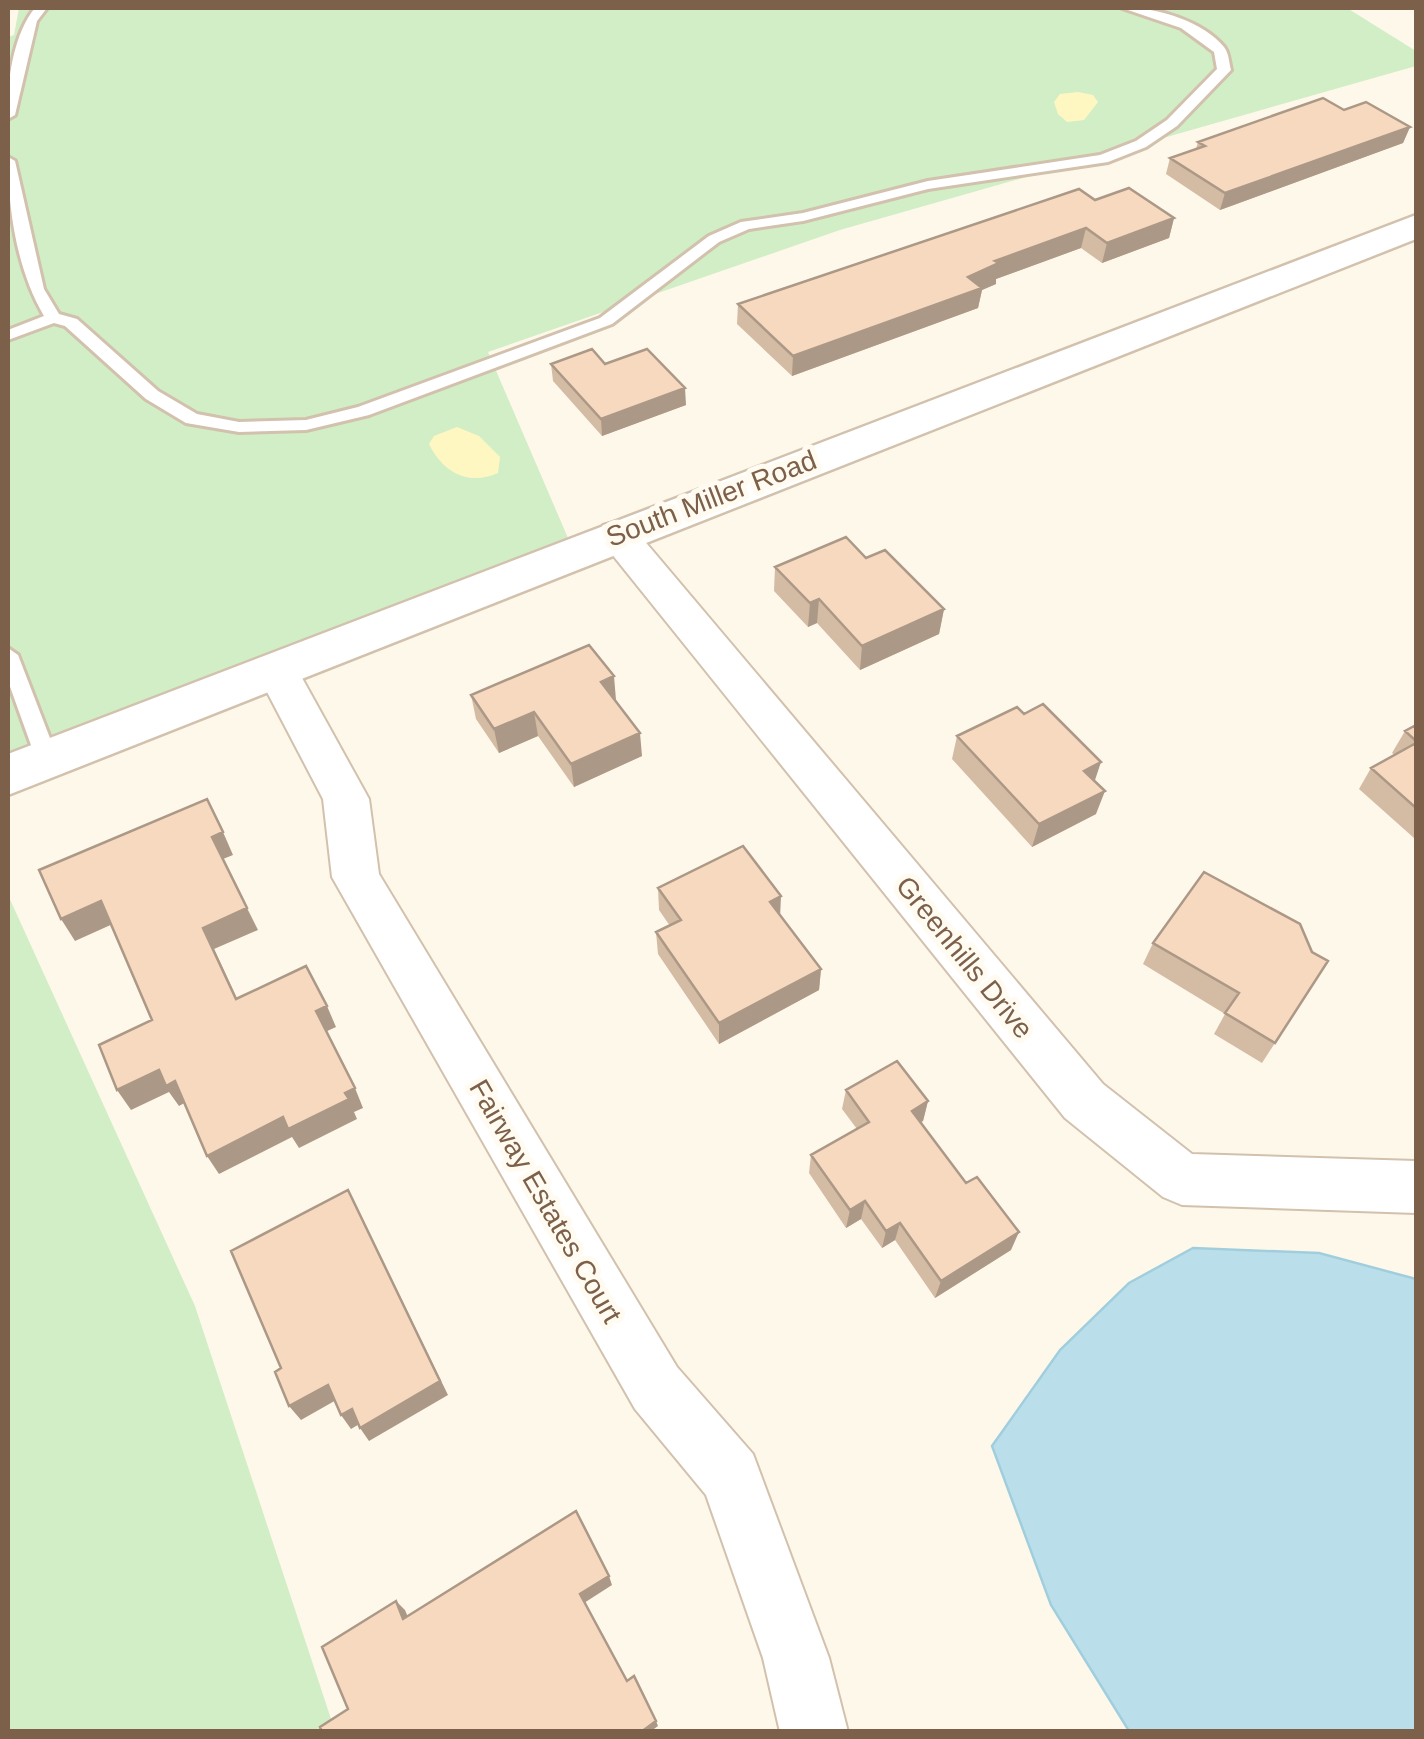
<svg xmlns="http://www.w3.org/2000/svg" width="1424" height="1739" viewBox="0 0 1424 1739" font-family="Helvetica,sans-serif">
	<style>
		.green { fill: #d2eec6 }
		.sand { fill: #fff7c2 }
		.water { fill: #bbdfea; stroke: #a1cedd; stroke-width: 2.5 }
		.lines { fill: none; stroke-linecap: round; stroke-linejoin: round }
		.service-casing { stroke: #d2c1ad; stroke-width: 6 }
		.minor-casing { stroke: #d2c1ad; stroke-width: 4 }
		.tertiary-casing { stroke: #d2c1ad; stroke-width: 5 }
		.service { fill: #fff; fill-rule: evenodd }
		.minor { fill: #fff; fill-rule: evenodd }
		.tertiary { fill: #fff; fill-rule: evenodd }
		.wall { fill: #d4bba4 }
		.shaded-wall { fill: #ac9886 }
		.building { fill: #f6d9bf; stroke: #ac9886; stroke-width: 2.5 }
		.labels { text-anchor: middle; stroke-width: 10; stroke-linejoin: round; paint-order: stroke }
		.street-label { font-size: 28px; fill: #7c604a; stroke: #fffbf1 }
	</style>
	<rect width="100%" height="100%" fill="#fef8ea"/>
	<path class="green" d="M19 8H1347L1416 51V66L840 230 488 352 568 538 8 757V37L14 35Z
		M8 895 195 1306 335 1731H8Z"/>
	<path class="sand" d="M1078 92 1093 95 1098 102 1084 120 1067 122 1058 114 1054 102 1060 94Z
		M457 427 479 436 500 457 498 473C469 486 443 473 429 444L434 436Z"/>
	<path class="water" d="M1193 1248 1319 1253 1416 1279V1731H1129L1051 1605 992 1446 1060 1350 1129 1283Z"/>
	<g class="lines">
		<g class="service-casing">
			<path id="service" d="M35 8H47L37 21 15 115 8 119C6 86 13 34 35 8Z
				M1122 8C1153 6 1203 21 1224 47 1229 53 1229 63 1231 70L1177 126 1146 147 1108 162 928 189 803 221 749 229 719 242 612 324 369 415 306 430 239 432 186 423 146 399 65 326 54 323 8 340V330L44 316C17 270 8 210 8 157L15 161 44 289 59 314 77 319 158 391 197 414 239 422 306 420 358 407 600 318 709 236 741 222 803 213 928 181 1100 155 1136 141 1167 120 1217 69 1214 52 1181 28Z
				M8 648 18 655 58 759 55 765H39L36 759 8 681Z"/>
		</g>
		<g class="minor-casing">
			<path id="minor" d="M617 521 631 525 1103 1084 1192 1154 1416 1161V1213L1182 1205 1163 1197 1065 1118 603 543 597 534 603 525Z
				M276 654 291 658 369 799 379 874 677 1367 753 1454 829 1658 848 1732H780L763 1658 706 1495 635 1409 332 877 323 799 255 669 261 658Z"/>
		</g>
		<g class="tertiary-casing">
			<path id="tertiary" d="M1416 215V239L8 795V754Z"/>
		</g>
		<use href="#service" class="service"/>
		<use href="#minor" class="minor"/>
		<use href="#tertiary" class="tertiary"/>
	</g>
	<path class="wall" d="M1344 110 1410 127 1403 143 1220 210 1166 174 1170 158 1196 149 1198 142Z
		M1095 200 1174 218 1169 238 1102 263 1081 248 996 279V284L982 290 978 308 792 376 737 324 738 304Z
		M551 364H605L686 405 602 436 553 381Z
		M866 558 944 609 939 634 860 670 817 623 808 627 774 591 775 567Z
		M471 695 615 700 642 756 574 787 538 736 499 753 476 719Z
		M1024 714 1095 781 1096 814 1032 847 952 759 957 736Z
		M1416 725V836L1414 838 1359 789 1371 768 1395 755 1392 753 1405 731Z
		M658 888 780 915 821 969 819 990 719 1044 658 954 656 932 670 926 659 910Z
		M1153 943 1312 952 1275 1043 1262 1063 1214 1034 1225 1014 1143 964Z
		M846 1090 928 1101 923 1121 920 1122 1011 1250 935 1298 895 1240 882 1248 861 1219 846 1228 809 1173 811 1155 857 1129 842 1109Z"/>
	<path class="shaded-wall" d="M1410 127 1403 143 1220 210 1225 193Z
		M1174 218 1169 238 1102 263 1107 243Z
		M1086 228 1081 248 996 279V284L982 290 978 308 792 376 793 356 968 277 995 261Z
		M685 388 686 405 602 436 601 419Z
		M819 599 817 623 808 627 810 603Z
		M944 609 939 634 860 670 862 646Z
		M614 676 616 700 601 682Z
		M534 712 538 736 499 753 494 729Z
		M640 733 642 756 574 787 571 764Z
		M1101 762 1093 786 1084 771Z
		M1105 791 1096 814 1032 847 1039 824Z
		M223 832 233 855 223 859 212 837Z
		M781 896 780 918 770 902Z
		M101 901 115 923 75 941 61 919Z
		M247 908 258 930 214 949 247 1020 203 928Z
		M821 969 819 990 719 1044V1023Z
		M327 1006 336 1027 325 1032 316 1011Z
		M159 1070 175 1081 188 1101 179 1106 169 1092 131 1110 117 1090Z
		M355 1088 363 1108 354 1112 357 1119 299 1148 292 1137 219 1174 207 1156 283 1117Z
		M928 1101 923 1121 907 1130 912 1111Z
		M348 1190 448 1395 369 1441 360 1428Z
		M865 1201 861 1219 846 1228 850 1210Z
		M900 1223 895 1240 882 1248 886 1231Z
		M1019 1232 1011 1250 935 1298 941 1281Z
		M328 1385 338 1399 301 1420 289 1406Z
		M352 1409 361 1423 351 1429 341 1415Z
		M609 1576 612 1585 584 1603 580 1594Z
		M396 1601 405 1610 412 1627 403 1619Z
		M656 1721 658 1726 650 1732H641Z"/>
	<path class="building" d="M1323 98 1344 110 1366 102 1410 127 1225 193 1170 158 1205 146 1198 142Z
		M1129 188 1174 218 1107 243 1086 228 995 261 999 263 968 277 982 288 793 356 738 304 1079 189 1095 200Z
		M592 349 605 364 647 349 685 388 601 419 551 364Z
		M846 537 866 558 885 550 944 609 862 646 819 599 810 603 775 567Z
		M589 645 614 676 601 682 640 733 571 764 534 712 494 729 471 695Z
		M1043 704 1101 762 1084 771 1105 791 1039 824 957 736 1017 707 1024 714Z
		M1416 725V741L1405 731Z
		M1416 743V808L1371 768Z
		M207 799 223 832 212 837 247 908 203 928 236 999 306 966 327 1006 316 1011 355 1088 345 1093 349 1099 288 1129 283 1117 207 1156 175 1081 166 1086 159 1070 117 1090 99 1045 152 1020 101 901 61 919 39 870Z
		M743 846 781 896 770 902 821 969 719 1023 656 932 681 920 658 888Z
		M1204 872 1300 924 1312 952 1328 961 1275 1043 1225 1013 1239 993 1153 943Z
		M897 1061 928 1101 912 1111 966 1183 977 1177 1019 1232 941 1281 900 1223 886 1231 865 1201 850 1210 811 1155 869 1122 846 1090Z
		M348 1190 440 1381 360 1428 352 1409 341 1415 328 1385 289 1406 275 1372 281 1368 231 1251Z
		M576 1511 609 1576 580 1594 627 1681 634 1676 656 1721 641 1732H322L320 1727 348 1709 322 1647 396 1601 403 1619Z"/>
	<g class="labels">
		<g class="street-label">
			<text transform="translate(711 498) rotate(-21)" y="10">South Miller Road</text>
			<text transform="translate(965 957) rotate(51)" y="10">Greenhills Drive</text>
			<text transform="translate(546 1201) rotate(60)" y="10">Fairway Estates Court</text>
		</g>
	</g>
	<rect width="1424" height="1739" fill="none" stroke="#7c604a" stroke-width="20"/>
</svg>
